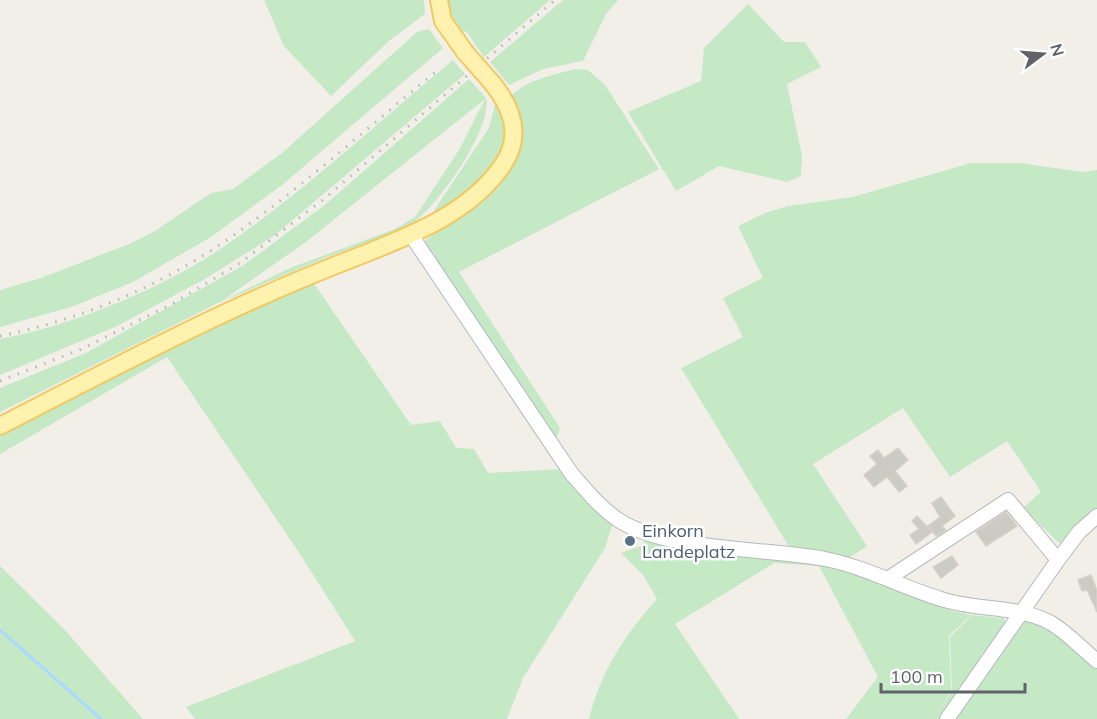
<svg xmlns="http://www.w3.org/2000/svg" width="1097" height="719" viewBox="0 0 1097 719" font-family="Mulish,sans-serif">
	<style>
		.green { fill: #c5e8c5; fill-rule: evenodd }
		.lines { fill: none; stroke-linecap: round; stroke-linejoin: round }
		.stream { stroke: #aadaff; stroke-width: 3 }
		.building { fill: #cccac5; stroke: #d6d1c6; stroke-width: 1.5 }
		.minor-casing { stroke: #b5b8bc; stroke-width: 16 }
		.major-casing { stroke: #f2c960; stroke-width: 20 }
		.minor { stroke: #fff; stroke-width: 14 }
		.major { stroke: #fff2af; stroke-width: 16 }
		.rail { stroke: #b6b7b8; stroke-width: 3; stroke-dasharray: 1.5 8; stroke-linecap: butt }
		.major-bridge-casing { stroke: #f2c960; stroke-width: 20; stroke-linecap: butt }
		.major-bridge { stroke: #fff2af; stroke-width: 16 }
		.service-dot { fill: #5c6f8a; stroke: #fff; stroke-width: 2 }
		.labels { text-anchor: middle; stroke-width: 5; stroke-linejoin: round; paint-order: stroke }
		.service-label { font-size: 18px; fill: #4e5e75; stroke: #fff; text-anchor: start }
	</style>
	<rect width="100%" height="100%" fill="#f1efe8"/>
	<path class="green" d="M264 0H424L425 14 390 40 331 96 284 46Z
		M447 0H550L484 57 466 31 461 34 458 32Z
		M563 0H618L606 14 583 61 543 69 509 85 490 62Z
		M748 4 784 42H805L821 67 787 84 802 156 801 176 787 182 719 166 676 191 628 112 701 81 704 48Z
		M429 29 443 48 282 185 211 237 133 282 74 306 0 327V290L41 278 129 244 155 231 211 193 233 189 282 153 417 32Z
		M453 60 465 74 275 235 205 279 117 326 0 375V339C68 327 161 289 219 250 302 194 376 124 453 60Z
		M575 69 588 70 605 85 659 169 459 272 560 428 556 440 426 248 425 241C472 203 547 171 510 98 523 80 555 75 575 69Z
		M469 79 486 98C493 130 434 211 407 228L327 257 218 303 0 412V388L86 353 244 265 326 204ZM485 99 459 150 415 217 395 229 290 268 222 301 307 241Z
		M501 104C503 111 507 120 507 127 510 169 463 198 431 215L489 128 495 105Z
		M971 163H1019L1083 172 1097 170V510L1069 543H1059L1023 508 1041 492 1007 441 950 477 903 408 813 464 867 546 847 559 791 550 681 368 743 337 723 298 763 278 738 226 768 212 788 206 853 197Z
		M313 282 411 425 440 421 456 448 474 449 488 473 562 469 613 523 605 548 523 678 507 719H195L186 707 355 641 300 554 167 357 0 454V435L163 352Z
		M644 539 684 549 843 568 895 586 952 611 971 615 949 636 951 691 938 712 952 691 950 637 972 615 1003 618 1007 624 940 719H846L878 677 819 566 774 563 675 624 739 719H589C601 671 624 636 657 599L643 575 621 553 643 545Z
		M0 566 64 629 143 719H0Z
		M1031 613 1097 667V719H955Z"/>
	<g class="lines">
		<path class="stream" d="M0 630 101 719"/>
	</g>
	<path class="building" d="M898 448 908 460 895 471 907 486 899 492 887 477 874 487 864 475 877 464 870 456 878 450 884 458Z
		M941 497 955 516 942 526 946 530 936 536 928 526 940 517 932 503Z
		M1006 512 1017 526 986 546 976 532Z
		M917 516 932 532 916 544 910 535 919 529 912 521Z
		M952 556 958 565 941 578 933 567Z
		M1091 575 1097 591V612L1087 590 1082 591 1078 580Z"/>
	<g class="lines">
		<g class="minor-casing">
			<path id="minor" d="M411 235 571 473C586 490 601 509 620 521 667 551 768 548 825 559 866 567 901 587 941 599 976 611 1018 605 1051 623 1068 633 1082 649 1097 661
				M889 578 1008 500 1058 560
				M947 719 1058 560 1079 532 1097 516"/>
		</g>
		<g class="major-casing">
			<path id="major" d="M439 0 443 21 465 52
				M0 426C75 387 150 348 227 312 261 296 296 281 331 267 390 243 467 220 504 163 522 135 512 108 493 84"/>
		</g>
		<use href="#minor" class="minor"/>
		<use href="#major" class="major"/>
		<path class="rail" d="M0 336C75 321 151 290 215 248 293 196 364 130 437 71
			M0 381 84 348 172 304 240 263 324 199 555 0"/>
		<g class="major-bridge-casing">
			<path id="major-bridge" d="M465 52 493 84"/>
		</g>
		<use href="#major-bridge" class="major-bridge"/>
	</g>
	<circle class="service-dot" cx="630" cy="541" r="6"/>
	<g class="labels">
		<g class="service-label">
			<text x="642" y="537">Einkorn<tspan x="642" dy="21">Landeplatz</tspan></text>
		</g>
	</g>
	<g transform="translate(1043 54) rotate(74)" stroke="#ffffff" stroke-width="4.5" paint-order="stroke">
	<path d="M0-4.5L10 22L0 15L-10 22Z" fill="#5f6368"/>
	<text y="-9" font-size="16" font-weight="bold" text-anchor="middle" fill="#5f6368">N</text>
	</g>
	<path d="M881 683v9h144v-9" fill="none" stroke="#5f6368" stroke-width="3"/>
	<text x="890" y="683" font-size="18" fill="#5f6368" stroke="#ffffff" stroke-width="4.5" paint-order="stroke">100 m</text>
</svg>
